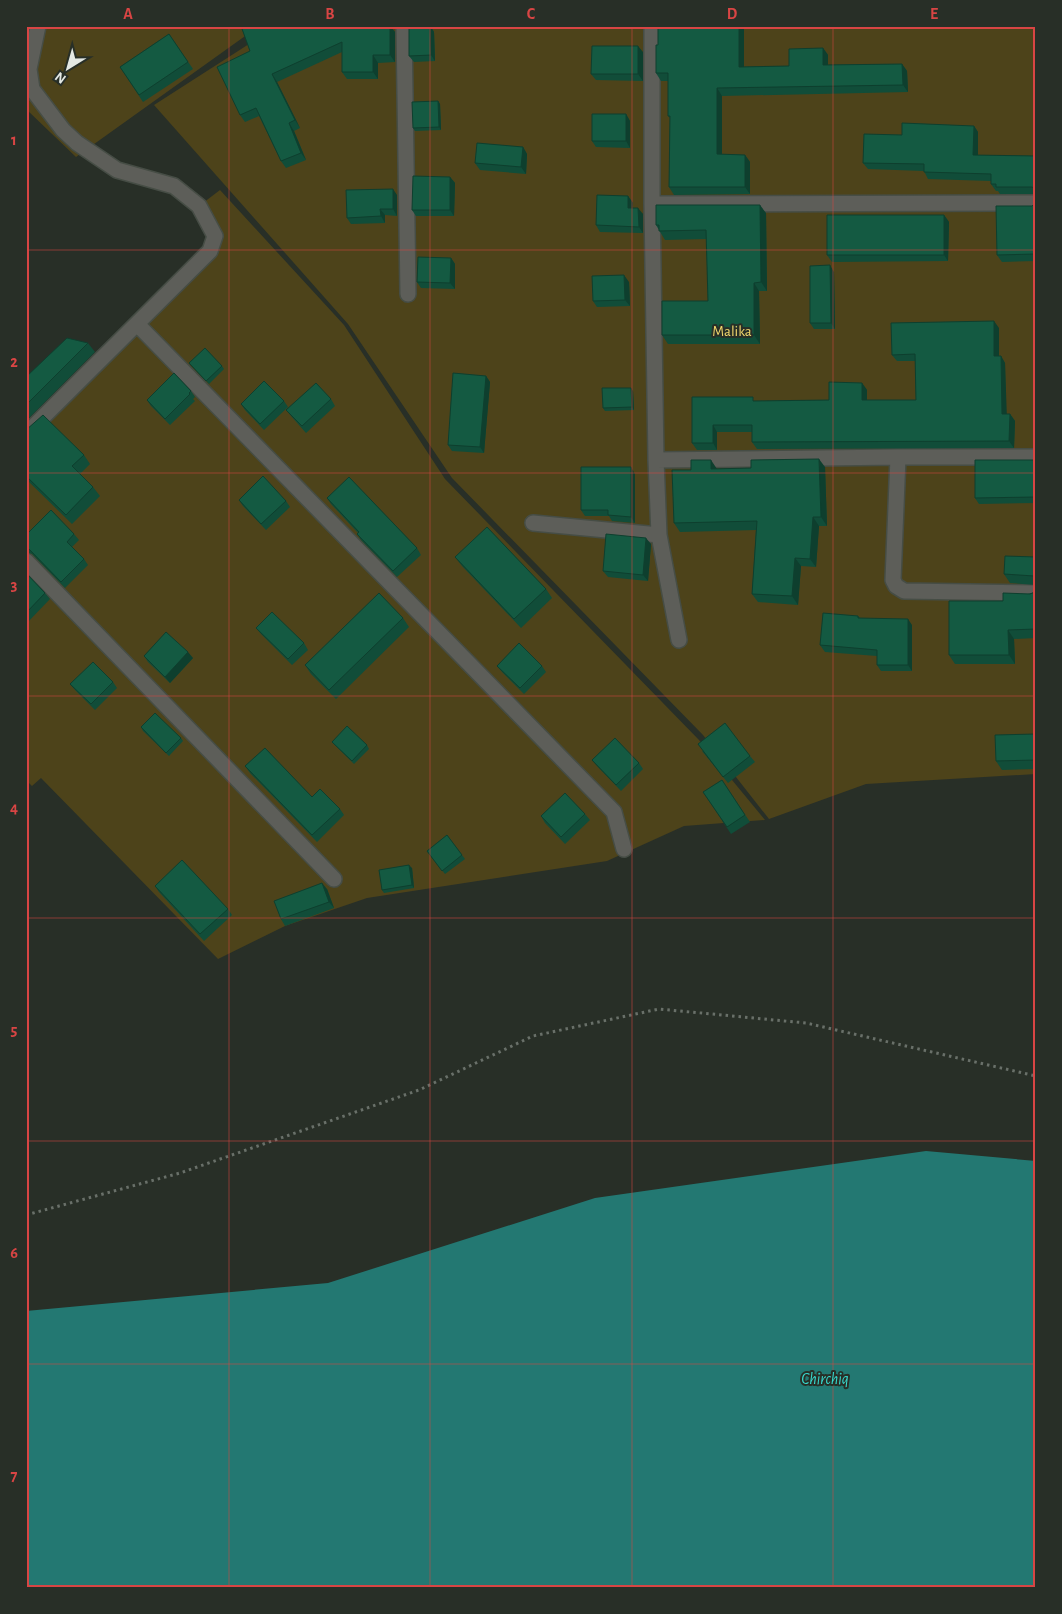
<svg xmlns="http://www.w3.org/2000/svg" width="1062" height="1614" viewBox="0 0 1062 1614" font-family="'Alegreya Sans',sans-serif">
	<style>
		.green { fill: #4d431a }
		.water { fill: #237872 }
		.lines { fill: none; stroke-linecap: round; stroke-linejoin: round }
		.minor-casing { stroke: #464d45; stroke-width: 18 }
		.path { stroke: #697069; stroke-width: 3; stroke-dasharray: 2.5 4; stroke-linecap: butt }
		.minor { stroke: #5d5e59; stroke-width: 15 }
		.wall { fill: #114d39 }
		.shaded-wall { fill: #0e3f2e }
		.building { fill: #145a42; stroke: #0e3f2e }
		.grid { fill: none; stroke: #d84544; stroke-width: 1; stroke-opacity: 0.55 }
		.labels { text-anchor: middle; stroke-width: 4; stroke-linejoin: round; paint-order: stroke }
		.park-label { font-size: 15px; fill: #f2d76d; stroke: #282f27 }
		.water-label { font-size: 16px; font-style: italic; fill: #37dacf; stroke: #282f27 }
		.neatline { fill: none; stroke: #d84544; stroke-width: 2 }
		.grid-label { font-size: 16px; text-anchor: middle; font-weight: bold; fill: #d84544 }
	</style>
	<rect width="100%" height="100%" fill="#282f27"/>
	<path class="green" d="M37 26H259L76 157 26 109V67Z
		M284 26H1036V774L866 784 769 819 703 735 452 478 348 324 154 105 263 35Z
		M220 190 344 325 445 479 699 740 765 820 684 826 607 861 367 898 285 926 218 959 41 778 32 786 26 780V428L219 243 199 206Z"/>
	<path class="water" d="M926 1151 1036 1161V1588H26V1311L328 1283 595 1198Z"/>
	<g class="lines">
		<g class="minor-casing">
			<path id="minor" d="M404 26 408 294
				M652 26V204L656 460 659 535 679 640
				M652 204 1036 203
				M137 324 614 812 624 849
				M26 434 210 251 215 236 199 206 174 186 117 170 77 143 63 130 32 89 29 69 38 26
				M898 457 893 580 896 586 904 591 1036 593
				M656 460 898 457H1036
				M533 523 659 535
				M26 561 334 879"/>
		</g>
		<path class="path" d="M26 1215 180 1173 419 1090 533 1036 659 1009 806 1023 1036 1076"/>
		<use href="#minor" class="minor"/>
	</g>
	<path class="wall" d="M241 26H390L395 32V62L378 63V79H347L342 72V52L277 82 300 128 294 131 306 160 286 168 281 161 259 116 245 122 240 115 250 51Z
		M409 26H431L434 32 435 61 414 62 409 56Z
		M658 26H744V67L789 66 823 48 828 55V65L902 64 907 71 908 92 722 96V154L745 155 750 162V194L674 195 669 187 670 118 668 116V81H661L656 73 658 45Z
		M169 34 193 69 143 102 120 67Z
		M643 52V81L596 80 591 74Z
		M438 101 440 104 441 130 415 131 413 128Z
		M626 114 630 121V148L596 147 592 141Z
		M974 126 978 132V155L1036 156V194H1000L998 191H996L991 184V181L928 179 924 171 868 169 863 163 902 135Z
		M523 147 527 154 526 174 480 170 475 163Z
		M450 177 455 183 454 216H416L412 210Z
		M397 195V216L385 215V223L351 224 347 218Z
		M628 196 633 203 632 208 643 214V233L600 232 596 225Z
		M1036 203V261L1002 262 997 255 1032 206Z
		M766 213 767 291H759L760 344H668L662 335 708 301 707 239 665 240 656 225Z
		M944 215 949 222 948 261 832 262 827 255Z
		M451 258 455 264V289L421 288 417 282Z
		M834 272 835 329H814L810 323Z
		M629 282 630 306 597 307 593 301Z
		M999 328V356H1001L1005 363 1006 414H1010L1015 421 1014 448 757 449 752 442V432H717V450H697L692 443V397L756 401 829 400 862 383 867 390V400H916L915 361H897L892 355Z
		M88 343 95 352 26 421V377Z
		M189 363 222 366 224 369 209 384Z
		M486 376 490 382 484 453 452 451 448 445Z
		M191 391 195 397 193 399 195 401 170 425 151 406 147 400Z
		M633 391 634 410 605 411 603 408Z
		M331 399 335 406 306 433 291 416 286 410Z
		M284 401 288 407 264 430 245 410 241 404Z
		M26 430 84 455 90 464 80 474 93 487 100 496 72 524 26 479Z
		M1036 460V503L979 504 975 498Z
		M825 467 827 526H819L816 567 801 566 798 605 758 602 752 594 756 530 680 532 674 523 717 469Z
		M635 474V523L612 521 609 516H585L581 510Z
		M327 498 417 548 421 555 397 577 361 540 357 534 358 533 331 504Z
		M239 500 286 501 290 507 266 530 243 506Z
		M74 534 79 540 72 547 84 559 88 565 65 588 32 554 26 552V535Z
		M651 544 648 581 608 577 603 571Z
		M455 557 546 589 552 598 521 628 462 566Z
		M1036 557V585L1010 583 1004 574Z
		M26 573 45 593 50 599 26 624Z
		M1036 590V638L1014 639 1015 664H955L949 655 1003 601 1035 592Z
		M858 616 860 618 912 625V671H881L877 665V656L825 652 820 645Z
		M403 618 409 627 336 699 311 674 305 665Z
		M256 628 304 643 308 650 292 665 261 634Z
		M144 656 193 658 170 683 148 662Z
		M497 666H542L546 672 524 694 502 672Z
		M113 682 117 688 95 710 75 690 70 684Z
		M141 727 181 738 183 741 169 756 143 731Z
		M1036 734V769L1002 770 996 761Z
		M332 742 367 745 369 749 354 764Z
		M702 751 750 756 755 762 728 783Z
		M592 760 639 763 643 769 621 791 597 766Z
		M245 766 340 809 344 815 317 842 250 773Z
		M722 780 750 822 731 834 703 792Z
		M585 814 590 820 565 844 545 823 541 816Z
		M447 835 465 859 445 874 427 851Z
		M412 868 414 888 384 893 382 890Z
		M155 886 228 909 232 915 204 941 159 892Z
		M327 889 334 908 285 926 281 919Z"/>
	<path class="shaded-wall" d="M390 26 395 32V62L390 55Z
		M430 26 434 32 435 61 431 55Z
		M739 26H744V74L739 67Z
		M638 46 643 52V81L638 74Z
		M823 48 828 55V73L823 65Z
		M373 55 378 63V79L373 72Z
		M902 64 907 71 908 92 903 85Z
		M272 74 277 82 300 128 295 120Z
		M717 88 722 96V162L717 154Z
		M438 101 440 104 441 130 439 127Z
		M626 114 630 121V148L626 141Z
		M289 123 294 131 306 160 301 153Z
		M974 126 978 132V161L973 155Z
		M523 147 527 154 526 174 521 167Z
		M745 155 750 162V194L745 187Z
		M450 177 455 183 454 216 450 210Z
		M393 189 397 195V216L393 209Z
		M628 196 633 203 632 214 628 208Z
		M760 205 766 213 767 291 761 282Z
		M638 208 643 214V233L639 227Z
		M380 209 385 215V223L381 216Z
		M944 215 949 222 948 261 944 255Z
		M451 258 455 264V289L450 283Z
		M830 265 834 272 835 329 831 323Z
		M624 275 629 282 630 306 625 300Z
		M754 283 759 291 760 344 754 335Z
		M994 321 999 328V363L994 356Z
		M1001 356 1005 363 1007 420 1002 414Z
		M486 376 490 382 484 453 480 447Z
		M862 383 867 390V407L862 400Z
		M631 388 633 391 634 410 632 407Z
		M1010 414 1015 421 1014 448 1009 441Z
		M713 425 717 432V450L713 443Z
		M819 459 825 467 827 526 821 517Z
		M711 460 717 469H711Z
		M631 467 635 474V523L631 517Z
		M813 517 819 526 816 567 810 559Z
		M646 538 651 544 648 581 643 575Z
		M795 558 801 566 798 605 792 596Z
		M908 619 912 625V671L908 665Z
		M1008 630 1014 639 1015 664 1009 655Z
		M188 652 193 658 170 683 165 677Z
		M409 865 412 868 414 888 412 885Z
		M322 883 327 889 334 908 329 902Z"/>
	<path class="building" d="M241 26H390V55H373V72H342V42L272 74 295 120 289 123 301 153 281 161 256 108 240 115 217 67 250 51Z
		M409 26H430L431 55 409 56Z
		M658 26H739V67L789 66V49L823 48V65L902 64 903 85 717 88V154L745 155V187H669L670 116H668V73H656V45H658Z
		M169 34 188 62 139 95 120 67Z
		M592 46H638V74H591Z
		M438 101 439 127 413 128 412 102Z
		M592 114H626V141H592Z
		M902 123 974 126 973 155 1036 156V189L1032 187H996V184H991V174L924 172V164L863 163 864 134 902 135Z
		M477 143 523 147 521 167 475 163Z
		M413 176 450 177V210H412Z
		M393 189V209H380L381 216 347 218 346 190Z
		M597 195 628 196V208H638L639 227 596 225Z
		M1036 203V254L997 255 996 206H1032Z
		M656 205H760L761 282 754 283V335H662V301H708L706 230 659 231V225H656Z
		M827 215H944V255H827Z
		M418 257 451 258 450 283 417 282Z
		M830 265 831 323H810V266Z
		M624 275 625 300 593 301 592 276Z
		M994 321V356H1001L1002 414H1010L1009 441 752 442V425H713V443H692V397H753V401L829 400V382L862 383V400H916L915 354 892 355 891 323Z
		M67 338 88 343 26 405V377Z
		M205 348 222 366 206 381 189 363Z
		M174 373 191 391 189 393 190 394 165 419 147 400Z
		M453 373 486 376 480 447 448 445Z
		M264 381 284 401 260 424 241 404Z
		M316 383 331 399 302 426 286 410Z
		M602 388H631L632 407 603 408Z
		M43 415 84 455 72 466 93 487 66 515 26 476V430Z
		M819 459 821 517H813L810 559 795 558 792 596 752 594 757 521 674 523 672 470H691V460H711V469L751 468V460Z
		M975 460H1036V497L975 498Z
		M581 467H631V517L608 515V510H581Z
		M263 476 286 501 261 524 239 500Z
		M349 477 417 548 393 571 357 534 359 532 327 498Z
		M51 510 74 534 67 542 84 559 61 582 28 548 26 547V535Z
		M487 527 546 589 514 619 455 557Z
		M606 534 646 538 643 575 603 571Z
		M1005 556 1036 557V577L1034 576 1004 574Z
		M26 573 45 593 26 613Z
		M1036 590V629L1008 630 1009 655H949V601H1003V593L1030 594 1035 592Z
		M379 593 403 618 329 690 305 665Z
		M272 612 304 643 288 659 256 628Z
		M823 613 858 616V618L908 619V665H877V650L820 645Z
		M166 632 188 652 165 677 144 656Z
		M519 643 542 666 520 688 497 666Z
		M93 662 113 682 91 704 70 684Z
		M155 713 181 738 166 753 141 727Z
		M725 723 750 756 723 777 698 744Z
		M347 726 367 745 352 761 332 742Z
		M1036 734V760L996 761 995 735Z
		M615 738 639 763 616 785 592 760Z
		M265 748 312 797 320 789 340 809 312 835 245 766Z
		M722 780 745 815 727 827 703 792Z
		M565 793 585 814 561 837 541 816Z
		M447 835 462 855 442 871 427 851Z
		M182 860 228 909 200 934 155 886Z
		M409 865 412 885 382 890 379 870Z
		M322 883 329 902 281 919 274 901Z"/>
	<path class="grid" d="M229 26V1588M430 26V1588M632 26V1588M833 26V1588M26 250H1036M26 473H1036M26 696H1036M26 918H1036M26 1141H1036M26 1364H1036"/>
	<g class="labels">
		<g class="park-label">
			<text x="732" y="336">Malika</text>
		</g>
		<g class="water-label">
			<text x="825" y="1384">Chirchiq</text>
		</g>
	</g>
	<rect width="1062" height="1614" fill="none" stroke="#282f27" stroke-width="55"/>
	<g transform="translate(68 68) rotate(217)" stroke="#282f27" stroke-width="4" paint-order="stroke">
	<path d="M0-4L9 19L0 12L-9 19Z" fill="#e4e9e4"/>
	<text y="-8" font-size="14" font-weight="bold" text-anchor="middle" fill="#e4e9e4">N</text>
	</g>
	<rect x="28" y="28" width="1006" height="1558" class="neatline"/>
	<g class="grid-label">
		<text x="128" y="19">A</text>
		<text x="330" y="19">B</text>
		<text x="531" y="19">C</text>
		<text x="732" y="19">D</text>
		<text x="934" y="19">E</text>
		<text x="14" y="145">1</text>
		<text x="14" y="367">2</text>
		<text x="14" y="590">3</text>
		<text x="14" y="813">4</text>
		<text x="14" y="1035">5</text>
		<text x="14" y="1258">6</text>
		<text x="14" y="1481">7</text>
	</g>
</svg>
